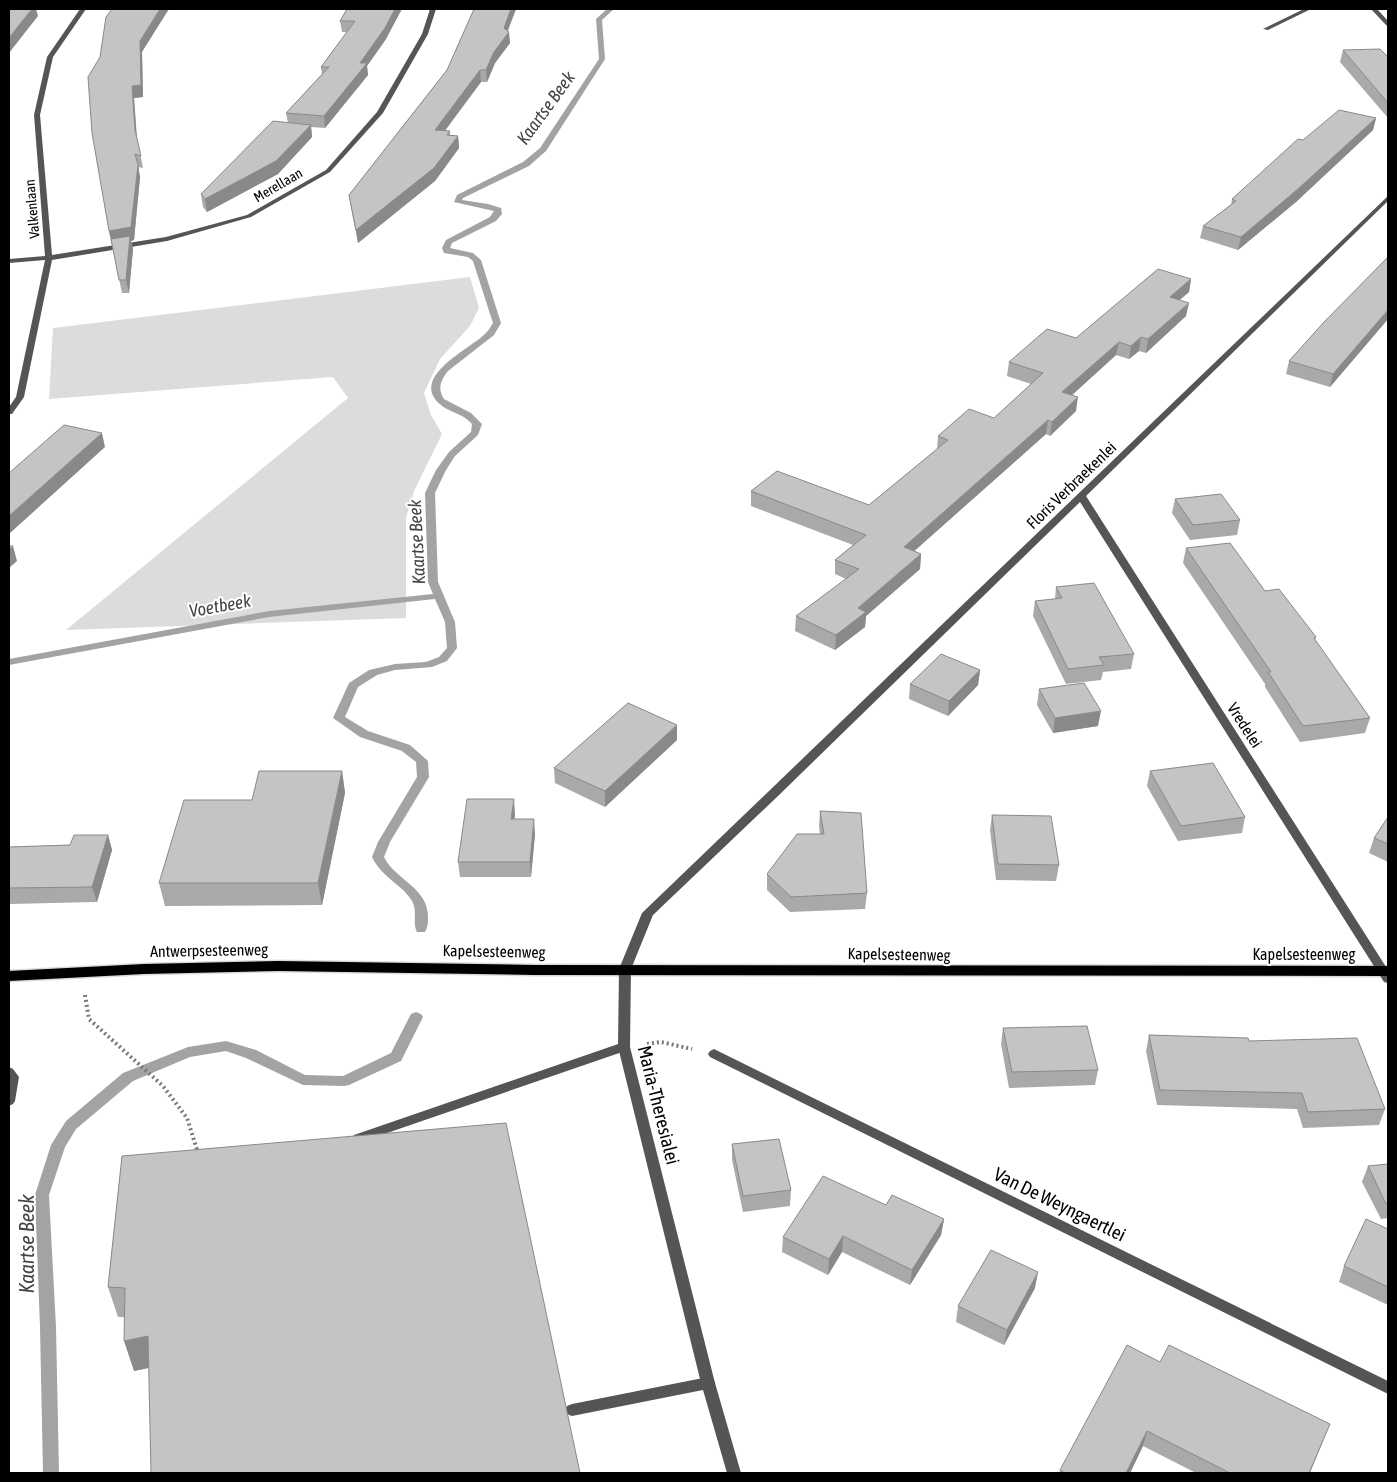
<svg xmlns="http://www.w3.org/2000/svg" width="1397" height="1482" viewBox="0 0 1397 1482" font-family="'Asap Condensed',sans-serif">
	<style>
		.green { fill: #dcdcdc }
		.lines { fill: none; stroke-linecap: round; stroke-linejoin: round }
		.stream { fill: #a3a3a3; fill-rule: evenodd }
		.primary-casing { stroke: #dbdbdb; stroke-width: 3 }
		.path { stroke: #777; stroke-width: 4; stroke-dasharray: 2 3; stroke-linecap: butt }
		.service { fill: #555; fill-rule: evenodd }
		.minor { fill: #555; fill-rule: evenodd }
		.primary { fill: #000; fill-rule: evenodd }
		.wall { fill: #a9a9a9 }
		.shaded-wall { fill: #898989 }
		.building { fill: #c4c4c4; stroke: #898989 }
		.labels { text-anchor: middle; stroke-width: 4; stroke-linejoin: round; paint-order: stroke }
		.far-street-label { font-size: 14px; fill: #000; stroke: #fff }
		.street-label { font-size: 16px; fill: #000; stroke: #fff }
		.water-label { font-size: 18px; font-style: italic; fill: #444; stroke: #fff }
		.near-street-label { font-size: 19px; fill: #000; stroke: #fff }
		.near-water-label { font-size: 21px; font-style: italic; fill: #444; stroke: #fff }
	</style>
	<rect width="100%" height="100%" fill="#fff"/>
	<path class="green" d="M470 277 479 308 470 326 440 359 424 393 431 415 442 434 414 491 406 518V618L66 630 348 398 333 377 49 399 53 328Z"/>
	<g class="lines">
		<path class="stream" d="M607 9H614L602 20 605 59 546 151 529 166 463 198 462 200 488 204 501 208 502 214 496 221 452 243 450 248 473 253 481 260 501 323 494 335 448 371C441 380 437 388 444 399L471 413 482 424 478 435 455 456 446 470 435 493 438 582 455 622 457 648 447 661 432 667 395 670 377 675 358 687 345 717 368 731 410 745 428 761 429 777 390 842 384 857C395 880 428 887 428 917 428 922 428 927 425 932H417C412 923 418 911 412 901 402 884 383 879 372 857L378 842 417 777 416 762 402 751 360 737 333 718 349 683 369 670 395 664 426 662 439 657 447 648 445 622 435 599 269 617 9 665V659L269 611 433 594 428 582 425 493 436 470 449 452 471 432 472 424C462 412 444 412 435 399 416 373 473 347 486 333 489 330 491 326 493 323L473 261 468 257 444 253 442 248 446 240 490 217 494 211 454 202 457 195 523 162 540 148 599 59 596 19Z
			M416 1012 421 1014 423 1017 401 1061 349 1085 344 1086 303 1085 246 1058 226 1051 190 1057 133 1081 76 1129 65 1147 49 1195 56 1327 59 1473H43L40 1327 35 1195 51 1145 66 1121 123 1073 188 1047 226 1041 256 1050 305 1075 343 1076 391 1053 411 1014Z"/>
		<g class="primary-casing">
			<path id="primary" d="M279 961 535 965 1388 966V976L535 975 279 971 144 974 9 981V971L144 964Z"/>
		</g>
		<path class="path" d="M85 995 89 1019 163 1086 187 1118 198 1153
			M647 1044 661 1042 692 1049"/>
		<path class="service" d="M624 1042 628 1044 630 1047 628 1050 358 1143 354 1141 352 1138 354 1135Z
			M9 1067 13 1069 19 1077 15 1101 13 1104 9 1106Z
			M708 1377 713 1379 715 1383 713 1387 708 1389 572 1416 567 1414 565 1410 567 1406 572 1404Z"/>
		<path class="minor" d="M80 9H86L53 57 40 115 52 255 166 237 247 215 326 170 377 112 422 34 430 9H436L428 34 383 113 330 172 251 217 167 241 52 260 24 397 12 414H9V407L16 397 45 260 9 263V259L45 256 34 115 47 57Z
			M1304 9H1311L1268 30 1263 29Z
			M1371 9H1377L1388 21V26L1386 25Z
			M1388 196V201L1086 496 1388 970V983L1384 982 1080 502 778 796 653 915 631 969 630 1047 715 1383 741 1473H727L701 1383 618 1047 619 969 642 913Z
			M714 1049 1388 1381V1394L710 1057 708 1054 710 1051Z"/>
		<use href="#primary" class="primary"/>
	</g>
	<path class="wall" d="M347 9 386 39 367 66 368 75 325 128 311 127 312 137 278 174 207 212 203 207 201 194 288 123 286 113 322 74 321 67 347 32H342L340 21Z
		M474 9H516L508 31 510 43 495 63 487 82H481L445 131H450V135L458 136 459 148 435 181 358 243 351 208 349 195 447 70Z
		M1343 50 1388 57V118L1340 62Z
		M142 52 143 97 134 98 137 138 143 168 138 167 140 177 134 240 131 241 133 249 129 293H122L109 231Z
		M1376 118 1373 130 1296 202 1238 250 1200 238 1203 226 1231 205 1232 199 1303 140Z
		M1388 257V319L1330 387 1286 374 1289 361Z
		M1191 279 1189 292 1180 300 1186 316 1146 353 1139 351 1129 359 1116 355 1072 395 1076 411 1050 436 1046 434 914 551 921 554 920 569 866 616 865 627 835 650 795 631 796 616 846 579 835 574V560L853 545 751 506V491L869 505 937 449 938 436 994 418 1031 384 1007 376 1009 362 1076 338Z
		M1175 499 1240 520 1237 535 1190 540 1172 513Z
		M1186 548 1265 591 1316 637 1315 640 1370 718 1365 733 1300 742 1265 687V684L1183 563Z
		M1056 587 1134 654 1131 669 1103 672 1101 680 1066 684 1033 616 1035 601 1055 599Z
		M980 670 978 685 948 716 909 699 910 684Z
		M1039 689 1098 726 1053 733 1037 705Z
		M677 725V740L605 807 555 783 554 768Z
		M342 771 345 793 322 905 165 906 159 883 252 800Z
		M1150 771 1245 817 1242 833 1178 841 1147 786Z
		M820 811 867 893 865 909 790 912 767 890V874L820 834 819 826Z
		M515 815 514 819 535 834 531 877H460L458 862Z
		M992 815 1059 865 1056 881 996 880 990 830Z
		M1388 817V862L1369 853 1374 838Z
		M108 835 112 850 97 902 9 904V847L70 845Z
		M1003 1028 1098 1070 1095 1085 1009 1088 1001 1044Z
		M1149 1035 1249 1041 1385 1109 1379 1125 1303 1128 1297 1109 1157 1105 1146 1051Z
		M732 1144 791 1190 790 1206 743 1212 732 1160Z
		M122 1156 149 1368 134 1371 124 1317H118L108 1287Z
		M1388 1164V1218L1381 1219 1362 1182 1368 1166Z
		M886 1205 944 1219 941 1235 910 1285 842 1252 828 1275 782 1252 783 1237Z
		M1388 1229V1305L1339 1282 1344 1266Z
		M1035 1288 1004 1345 956 1322 958 1306Z
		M1160 1362 1330 1424 1310 1473H1196L1143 1446 1130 1473H1059L1060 1470Z"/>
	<path class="shaded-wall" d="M27 9H36L38 16 9 53V38Z
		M160 9H169L142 52 143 97 134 98 137 142 135 130 132 86 140 41Z
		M395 9H402L386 39 367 66 368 75 325 128 324 116Z
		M511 9H516L505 36 509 32 510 43 495 63 487 82 486 70Z
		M480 70 481 82 436 142 435 130Z
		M1376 118 1373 130 1296 202 1238 250 1241 237Z
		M311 125 312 137 278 174 207 212 205 199Z
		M458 136 459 148 435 181 358 243 356 230Z
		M138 165 140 177 134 240 131 241 133 249 129 293 126 280 112 244 109 231Z
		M1191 279 1189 292 1167 310 1170 297Z
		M1189 303 1186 316 1146 353 1148 339Z
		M1388 310V319L1330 387 1333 374Z
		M1141 337 1139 351 1129 359 1131 346Z
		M1119 342 1116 355 1060 406 1062 392Z
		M1078 397 1076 411 1050 436 1052 422Z
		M1048 420 1046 434 902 562 904 547Z
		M102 433 105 447 9 534V516Z
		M13 546 17 561 9 568V550Z
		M921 554 920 569 866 616 865 627 835 650 836 635 858 608Z
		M980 670 978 685 948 716 949 701Z
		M1101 711 1098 726 1053 733 1055 718Z
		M677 725V740L605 807V791Z
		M342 771 345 793 322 905 318 883Z
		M514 799 515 815 512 834 511 819Z
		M534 819 535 834 531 877 530 862Z
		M108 835 112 850 97 902 92 887Z
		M944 1219 941 1235 910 1285 912 1270Z
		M843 1236 842 1252 828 1275 829 1259Z
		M1038 1272 1035 1288 1004 1345 1007 1330Z
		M148 1336 157 1366 134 1371 124 1341Z
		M1147 1431 1143 1446 1130 1473H1126Z"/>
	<path class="building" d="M9 9H32L9 38Z
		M112 9H160L140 41 141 85 132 86 135 130 141 156 135 154 138 165 131 227 109 231 92 133 88 77 100 57 106 17Z
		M347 9H395L385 28 360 63H367L324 116 286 113 329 67H321L355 21H340Z
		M474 9H511L504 28 509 32 494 52 486 70H480L435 130 450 131 447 135 458 136 434 168 356 230 349 195 447 70Z
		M1380 49 1388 57V103L1343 50Z
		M1339 110 1376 118 1298 189 1241 237 1203 226 1236 201 1232 199 1298 139 1303 140Z
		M273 121 311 125 276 161 205 199 201 194Z
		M130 236 126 280H119L111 239Z
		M1388 257V310L1333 374 1289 361 1324 322Z
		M1158 269 1191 279 1170 297 1189 303 1148 339 1141 337 1131 346 1119 342 1062 392 1078 397 1052 422 1048 420 904 547 921 554 858 608 866 612 836 635 796 616 859 569 835 560 866 535 751 491 777 471 869 505 948 440 938 436 969 409 994 418 1043 373 1009 362 1047 329 1076 338Z
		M64 425 102 433 9 516V473Z
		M1221 494 1240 520 1193 525 1175 499Z
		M1230 543 1265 591 1279 589 1316 637 1314 638 1370 718 1303 726 1268 672H1271L1186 548Z
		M9 546H13L9 550Z
		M1094 583 1134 654 1099 657 1104 665 1068 669 1035 601 1062 598 1056 587Z
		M941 654 980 670 949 701 910 684Z
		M1084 683 1101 711 1055 718 1039 689Z
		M628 703 677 725 605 791 554 768Z
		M1213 763 1245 817 1181 826 1150 771Z
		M259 771H342L318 883H159L184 800H252Z
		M467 799H514L511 819H534L530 862H458Z
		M820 811 861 813 867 893 791 897 767 874 797 834H824Z
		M992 815 1051 816 1059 865 998 864Z
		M1388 817V844L1374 838Z
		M74 835H108L92 887 9 888V847L70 845Z
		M1087 1026 1098 1070 1012 1072 1003 1028Z
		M1149 1035 1248 1038 1249 1041 1357 1038 1385 1109 1308 1112 1302 1093 1160 1090Z
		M506 1123 580 1473H151L148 1336 124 1341 125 1288 108 1287 122 1156Z
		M779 1139 791 1190 743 1196 732 1144Z
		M1388 1164V1203L1386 1204 1368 1166Z
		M823 1176 886 1205 892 1195 944 1219 912 1270 843 1236 829 1259 783 1237Z
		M1366 1219 1388 1229V1287L1344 1266Z
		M991 1250 1038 1272 1007 1330 958 1306Z
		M1127 1345 1160 1362 1169 1345 1330 1424 1309 1473H1230L1147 1431 1126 1473H1065L1060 1470Z"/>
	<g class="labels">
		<g class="far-street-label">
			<text transform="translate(278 185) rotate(-30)" y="5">Merellaan</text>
			<text transform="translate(32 209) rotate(-95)" y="5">Valkenlaan</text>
		</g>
		<g class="street-label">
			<text transform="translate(1071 485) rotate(-44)" y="6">Floris Verbraekenlei</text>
			<text transform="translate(1245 725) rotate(57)" y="6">Vredelei</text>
			<text transform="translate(209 950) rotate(-1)" y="6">Antwerpsesteenweg</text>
			<text transform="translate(494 951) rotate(1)" y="6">Kapelsesteenweg</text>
			<text transform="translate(899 954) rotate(1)" y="6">Kapelsesteenweg</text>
			<text x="1304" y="960">Kapelsesteenweg</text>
		</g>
		<g class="water-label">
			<text transform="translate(546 108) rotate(-54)" y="6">Kaartse Beek</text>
			<text transform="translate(417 542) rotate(-93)" y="6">Kaartse Beek</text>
			<text transform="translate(220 606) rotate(-10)" y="6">Voetbeek</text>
		</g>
		<g class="near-street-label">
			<text transform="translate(659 1105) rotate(76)" y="7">Maria-Theresialei</text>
			<text transform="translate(1060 1204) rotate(26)" y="7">Van De Weyngaertlei</text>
		</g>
		<g class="near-water-label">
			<text transform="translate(27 1244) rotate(-90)" y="7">Kaartse Beek</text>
		</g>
	</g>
	<rect width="1397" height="1482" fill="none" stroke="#000000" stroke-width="20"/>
</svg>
